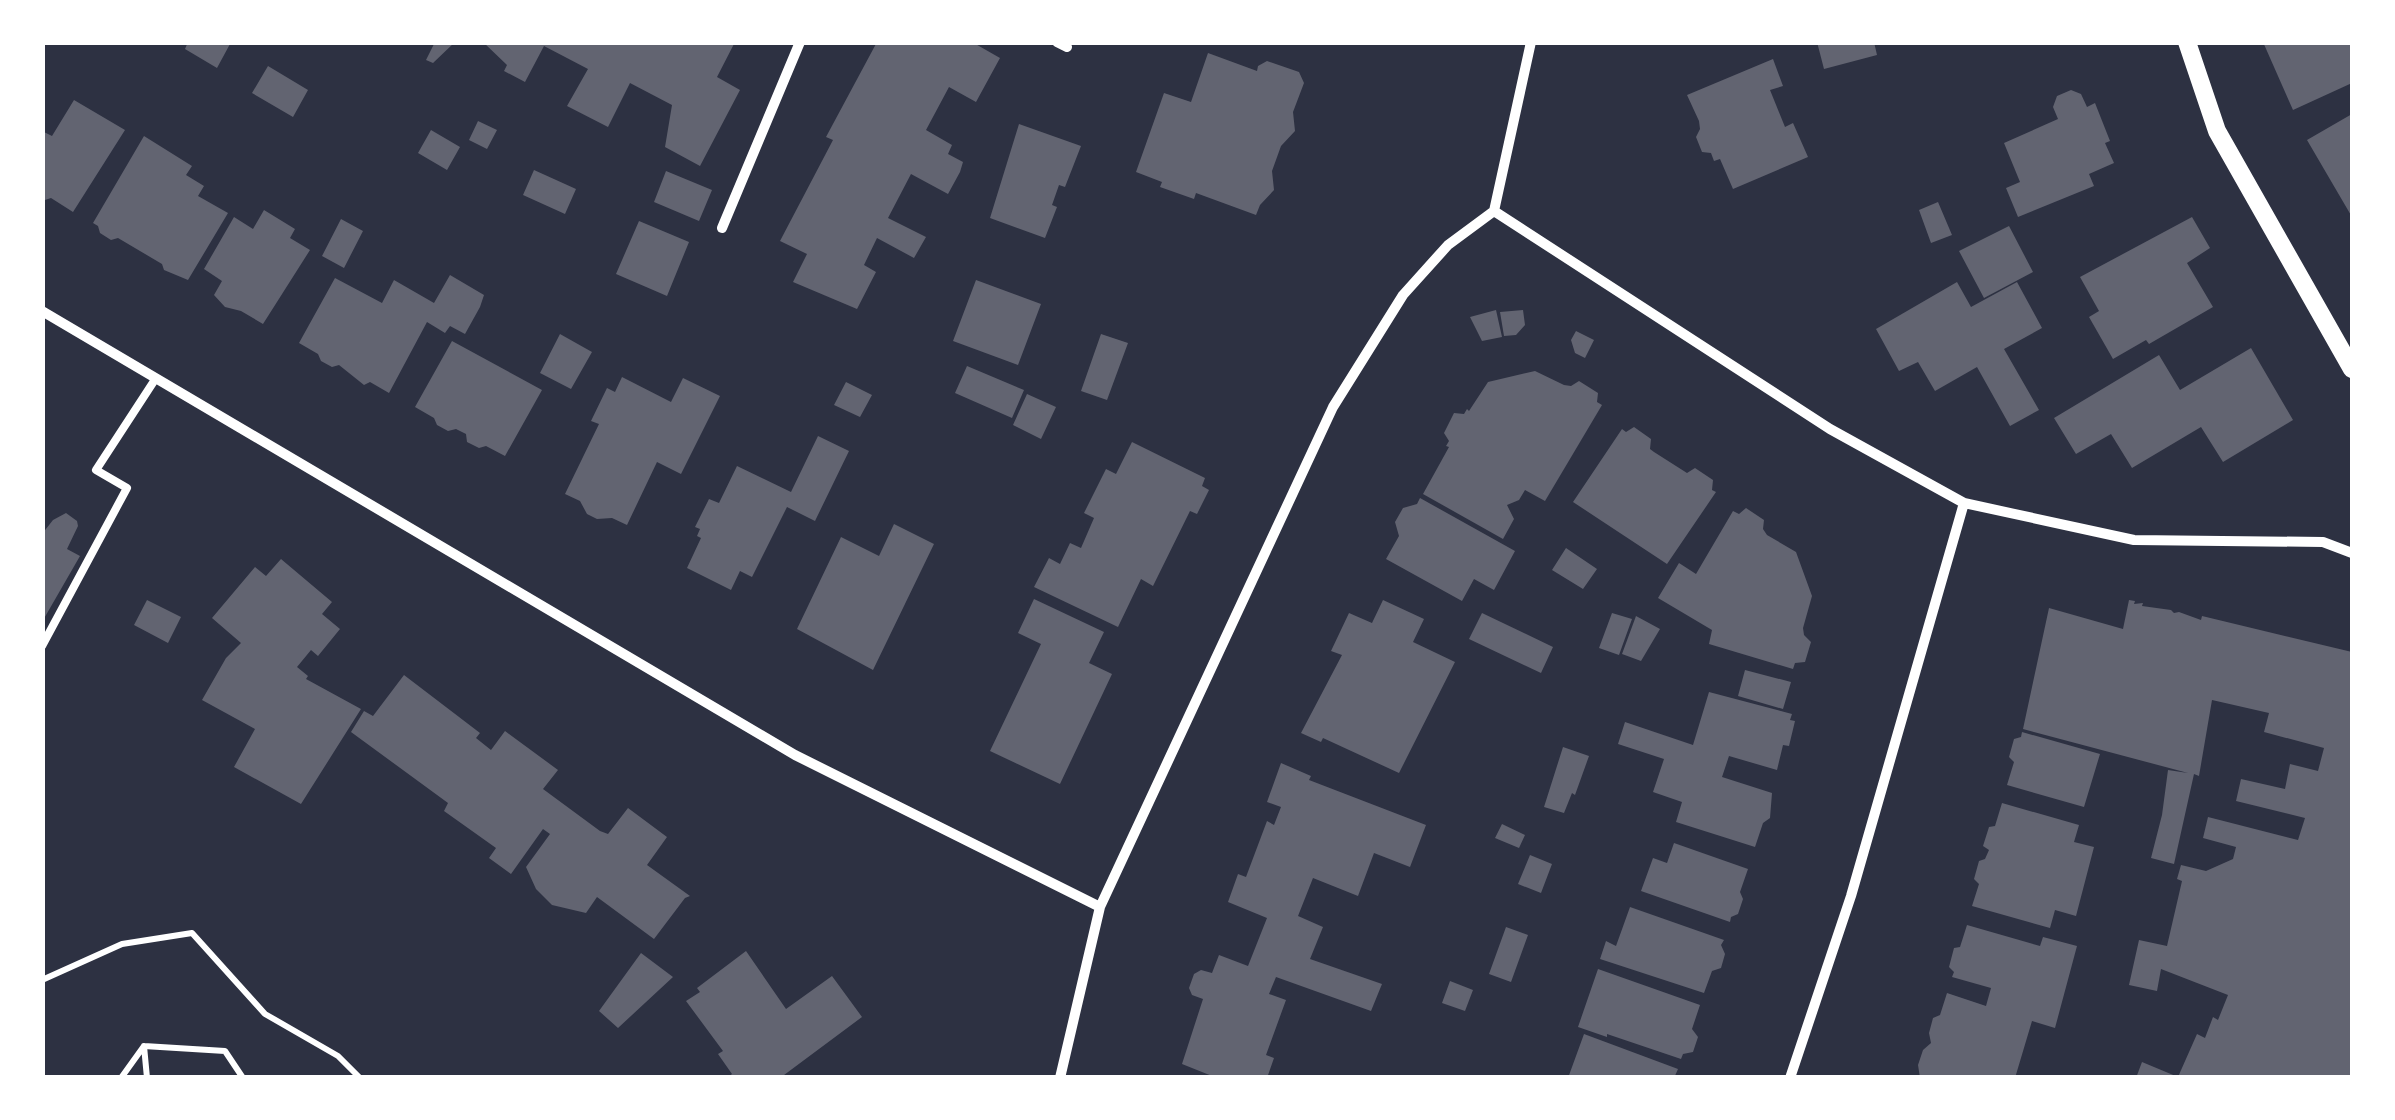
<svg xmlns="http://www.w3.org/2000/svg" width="2395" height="1120" viewBox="0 0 2395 1120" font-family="Manrope,sans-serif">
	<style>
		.building { fill: #626471 }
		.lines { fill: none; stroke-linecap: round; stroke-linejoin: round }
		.path { stroke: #fff; stroke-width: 6 }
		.service { stroke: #fff; stroke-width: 8 }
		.minor { stroke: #fff; stroke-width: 10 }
		.tertiary { stroke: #fff; stroke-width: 18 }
	</style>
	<rect width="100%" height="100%" fill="#2d3142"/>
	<path class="building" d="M188 42H227L230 44 217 68 185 49Z
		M435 42H455L433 63 426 60Z
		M483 42H735L717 77 740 90 700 166 665 147 672 105 630 83 608 127 567 106 588 69 544 46 525 82 504 71 507 65Z
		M877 42H972L1000 58 976 102 949 87 926 130 952 145 948 154 963 162 960 172 948 194 911 174 888 218 926 237 914 258 877 238 864 265 876 272 857 309 793 282 807 254 780 241 833 140 826 137Z
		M1817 42H1874L1877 55 1824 69Z
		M2263 42H2352V83L2293 110Z
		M1208 53 1257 71 1258 66 1267 61 1299 72 1304 83 1293 112 1295 131 1281 146 1272 171 1274 190 1260 205 1256 215 1196 193 1194 199 1160 187 1162 182 1136 172 1164 93 1191 102Z
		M1773 59 1783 86 1770 90 1785 127 1793 123 1808 157 1733 189 1720 159 1714 161 1711 153 1702 152 1696 137 1700 129 1699 121 1687 95Z
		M268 66 308 90 293 117 252 93Z
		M2071 90 2081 94 2087 107 2095 103 2110 141 2105 143 2114 163 2089 174 2094 186 2018 217 2006 188 2020 182 2004 143 2058 119 2053 107 2057 96Z
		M74 100 125 130 73 212 51 198 42 201V131L52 136Z
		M2352 114V217L2307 140Z
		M478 121 497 130 487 149 469 140Z
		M1019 124 1081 146 1065 187 1059 185 1052 205 1057 207 1045 238 990 218Z
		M431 130 460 147 447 170 418 153Z
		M144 136 192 166 186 175 204 186 198 196 228 213 188 280 164 270 162 264 118 238 111 240 100 233 98 226 93 223Z
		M534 170 576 189 565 214 523 195Z
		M666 171 712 190 699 221 654 202Z
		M1938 202 1952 235 1931 243 1919 210Z
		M264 210 295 229 290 238 310 250 263 324 241 311 225 307 214 295 222 281 204 269 234 217 253 229Z
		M2192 217 2210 248 2187 263 2213 307 2149 344 2146 340 2113 359 2089 317 2099 311 2080 277Z
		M341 219 363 231 344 268 322 256Z
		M639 221 689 242 667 296 616 274Z
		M2009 226 2033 272 1984 298 1959 251Z
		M450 275 484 295 480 307 465 334 450 326 445 333 427 322 389 393 370 382 364 385 339 365 332 367 321 361 318 354 299 343 335 278 382 303 394 280 434 303Z
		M976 280 1041 304 1018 365 953 341Z
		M1957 282 1971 307 2017 282 2042 328 2004 349 2039 410 2010 426 1977 367 1935 391 1918 362 1899 371 1876 329Z
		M1496 310 1502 337 1482 341 1470 317Z
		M1523 310 1525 325 1516 335 1504 336 1500 312Z
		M1576 331 1594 340 1585 358 1575 353 1571 340Z
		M560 334 592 352 571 389 540 373Z
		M1101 334 1128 343 1107 400 1081 391Z
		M452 341 542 390 505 456 486 446 479 448 467 442 466 434 456 429 448 431 437 425 434 418 415 407Z
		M2251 348 2293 420 2223 462 2201 427 2132 468 2111 434 2076 454 2054 418 2159 355 2180 390Z
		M967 366 1024 390 1012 418 955 393Z
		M1535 371 1564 385 1571 386 1579 381 1598 393 1597 402 1602 405 1545 501 1525 490 1519 500 1507 505 1514 519 1503 539 1423 494 1449 447 1446 446 1449 441 1444 433 1454 413 1464 414 1467 409 1469 411 1488 382Z
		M622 377 671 402 683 378 720 396 681 474 657 462 627 525 612 518 597 519 587 514 580 501 565 494 599 424 591 421 607 388 615 392Z
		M846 382 872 395 860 417 834 405Z
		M1027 394 1056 407 1041 439 1013 425Z
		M1634 427 1651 439 1650 449 1654 452 1687 473 1695 468 1713 480 1712 490 1716 492 1667 564 1573 502 1622 429 1626 432Z
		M818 436 849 451 815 521 787 507 752 577 740 571 731 590 687 568 701 538 697 536 700 529 695 527 709 499 719 503 737 466 791 492Z
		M1132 442 1205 478 1202 486 1209 490 1197 514 1190 511 1153 586 1141 579 1118 627 1034 587 1049 558 1060 564 1070 543 1081 548 1094 518 1084 513 1106 469 1116 474Z
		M1420 498 1515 551 1494 590 1474 579 1462 601 1386 559 1399 536 1395 522 1403 508 1417 504Z
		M1746 508 1764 520 1763 529 1767 535 1796 552 1812 596 1803 628 1804 635 1811 642 1805 662 1795 663 1793 669 1709 644 1712 630 1658 598 1679 563 1696 574 1733 511 1739 514Z
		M66 513 77 521 78 526 67 549 80 556 42 622V534L53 520Z
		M894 524 934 544 873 670 797 629 841 537 879 556Z
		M1566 548 1597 569 1583 589 1552 570Z
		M281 559 332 602 322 614 340 629 318 656 311 650 297 667 308 676 306 679 361 709 301 804 234 767 255 729 202 700 226 658 241 643 212 618 255 567 266 576Z
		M1034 599 1104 632 1089 663 1112 674 1060 784 990 751 1041 644 1018 633Z
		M147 600 181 617 168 643 134 625Z
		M1383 600 1424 619 1413 642 1455 662 1399 773 1323 738 1321 742 1301 733 1342 655 1331 651 1349 613 1372 623Z
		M2129 600 2135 601 2134 604 2143 603 2142 606 2171 610 2174 613 2179 612 2201 620 2202 616 2352 652 2351 1078H2136L2142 1062 2178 1077 2197 1034 2205 1038 2213 1017 2218 1020 2228 995 2161 969 2157 991 2129 985 2139 940 2167 946 2182 881 2177 879 2181 865 2206 871 2233 859 2236 847 2203 838 2208 817 2298 840 2305 818 2236 801 2241 779 2285 789 2290 764 2318 771 2324 748 2264 732 2269 713 2212 700 2199 776 2194 774 2174 864 2151 858 2162 815 2168 770 2188 773 2023 729 2049 608 2123 629Z
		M1482 613 1553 647 1541 673 1469 639Z
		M1612 613 1632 619 1619 655 1599 648Z
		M1636 616 1660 629 1641 661 1622 654Z
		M1745 670 1791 682 1783 709 1738 696Z
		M404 675 480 733 476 738 491 750 505 731 558 770 543 789 600 831 608 834 628 808 667 837 647 865 690 896 685 898 654 939 597 897 586 913 552 905 536 889 526 867 550 834 543 829 511 874 489 858 496 848 444 811 448 803 351 732 364 711 373 716Z
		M1709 692 1792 714 1790 720 1795 721 1789 746 1783 745 1777 770 1729 756 1722 777 1772 793 1770 818 1763 823 1755 847 1676 822 1682 802 1653 792 1664 759 1618 744 1625 722 1693 745Z
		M2022 732 2100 754 2084 807 2007 785 2014 762 2009 757 2014 739 2021 737Z
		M1563 747 1589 756 1575 795 1572 793 1564 813 1544 807Z
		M1281 763 1311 776 1309 780 1426 825 1410 867 1374 853 1358 896 1313 878 1298 916 1323 927 1310 959 1382 984 1371 1011 1276 977 1269 994 1286 1000 1266 1055 1274 1058 1267 1078H1217L1182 1064 1203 999 1192 995 1189 988 1194 974 1201 970 1212 973 1219 955 1248 966 1267 918 1228 902 1238 874 1246 877 1267 821 1274 825 1281 807 1267 802Z
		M2002 803 2079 825 2074 842 2094 847 2076 916 2055 910 2050 928 1972 906 1979 884 1974 879 1979 861 1985 859 1989 850 1983 846 1989 827 1995 826Z
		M1502 824 1525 835 1519 848 1495 838Z
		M1674 843 1748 869 1740 892 1743 899 1738 914 1731 917 1730 922 1641 891 1653 858 1667 863Z
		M1530 855 1552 864 1541 893 1518 884Z
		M1630 907 1724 940 1721 945 1725 954 1721 968 1712 971 1704 993 1600 959 1606 941 1616 946Z
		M1967 925 2040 946 2043 937 2077 946 2055 1028 2032 1021 2015 1078H1920L1918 1065 1923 1050 1931 1043 1929 1033 1933 1018 1940 1015 1947 993 1986 1006 1991 988 1952 977 1954 972 1949 967 1954 948 1960 947Z
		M1506 927 1528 935 1511 982 1489 974Z
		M746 951 786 1009 832 976 862 1017 780 1078H727L732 1074 718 1054 723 1051 686 1001 700 992 697 988Z
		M641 953 673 977 618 1028 599 1011Z
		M1598 969 1700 1005 1692 1029 1698 1037 1693 1052 1683 1054 1681 1059 1607 1034V1037L1578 1027Z
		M1450 981 1473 990 1465 1011 1442 1003Z
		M1584 1034 1678 1069 1674 1078H1568Z"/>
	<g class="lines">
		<path class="path" d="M42 980 122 944 192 933 265 1014 338 1056 360 1078
			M144 1046 147 1078
			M121 1078 144 1046 225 1051 243 1078"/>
		<path class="service" d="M42 646 127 488 96 470 156 378"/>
		<path class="minor" d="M1057 42 1067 47
			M1494 211 1830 429 1964 503 2134 540 2323 542 2352 553
			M1494 211 1531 42
			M722 228 800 42
			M42 311 795 755 1100 907
			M1060 1078 1100 907 1333 407 1403 295 1448 245 1494 211
			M1790 1078 1851 896 1964 503"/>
		<path class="tertiary" d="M2187 42 2217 131 2352 369"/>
	</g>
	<rect width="2395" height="1120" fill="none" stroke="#ffffff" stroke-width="90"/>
</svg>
